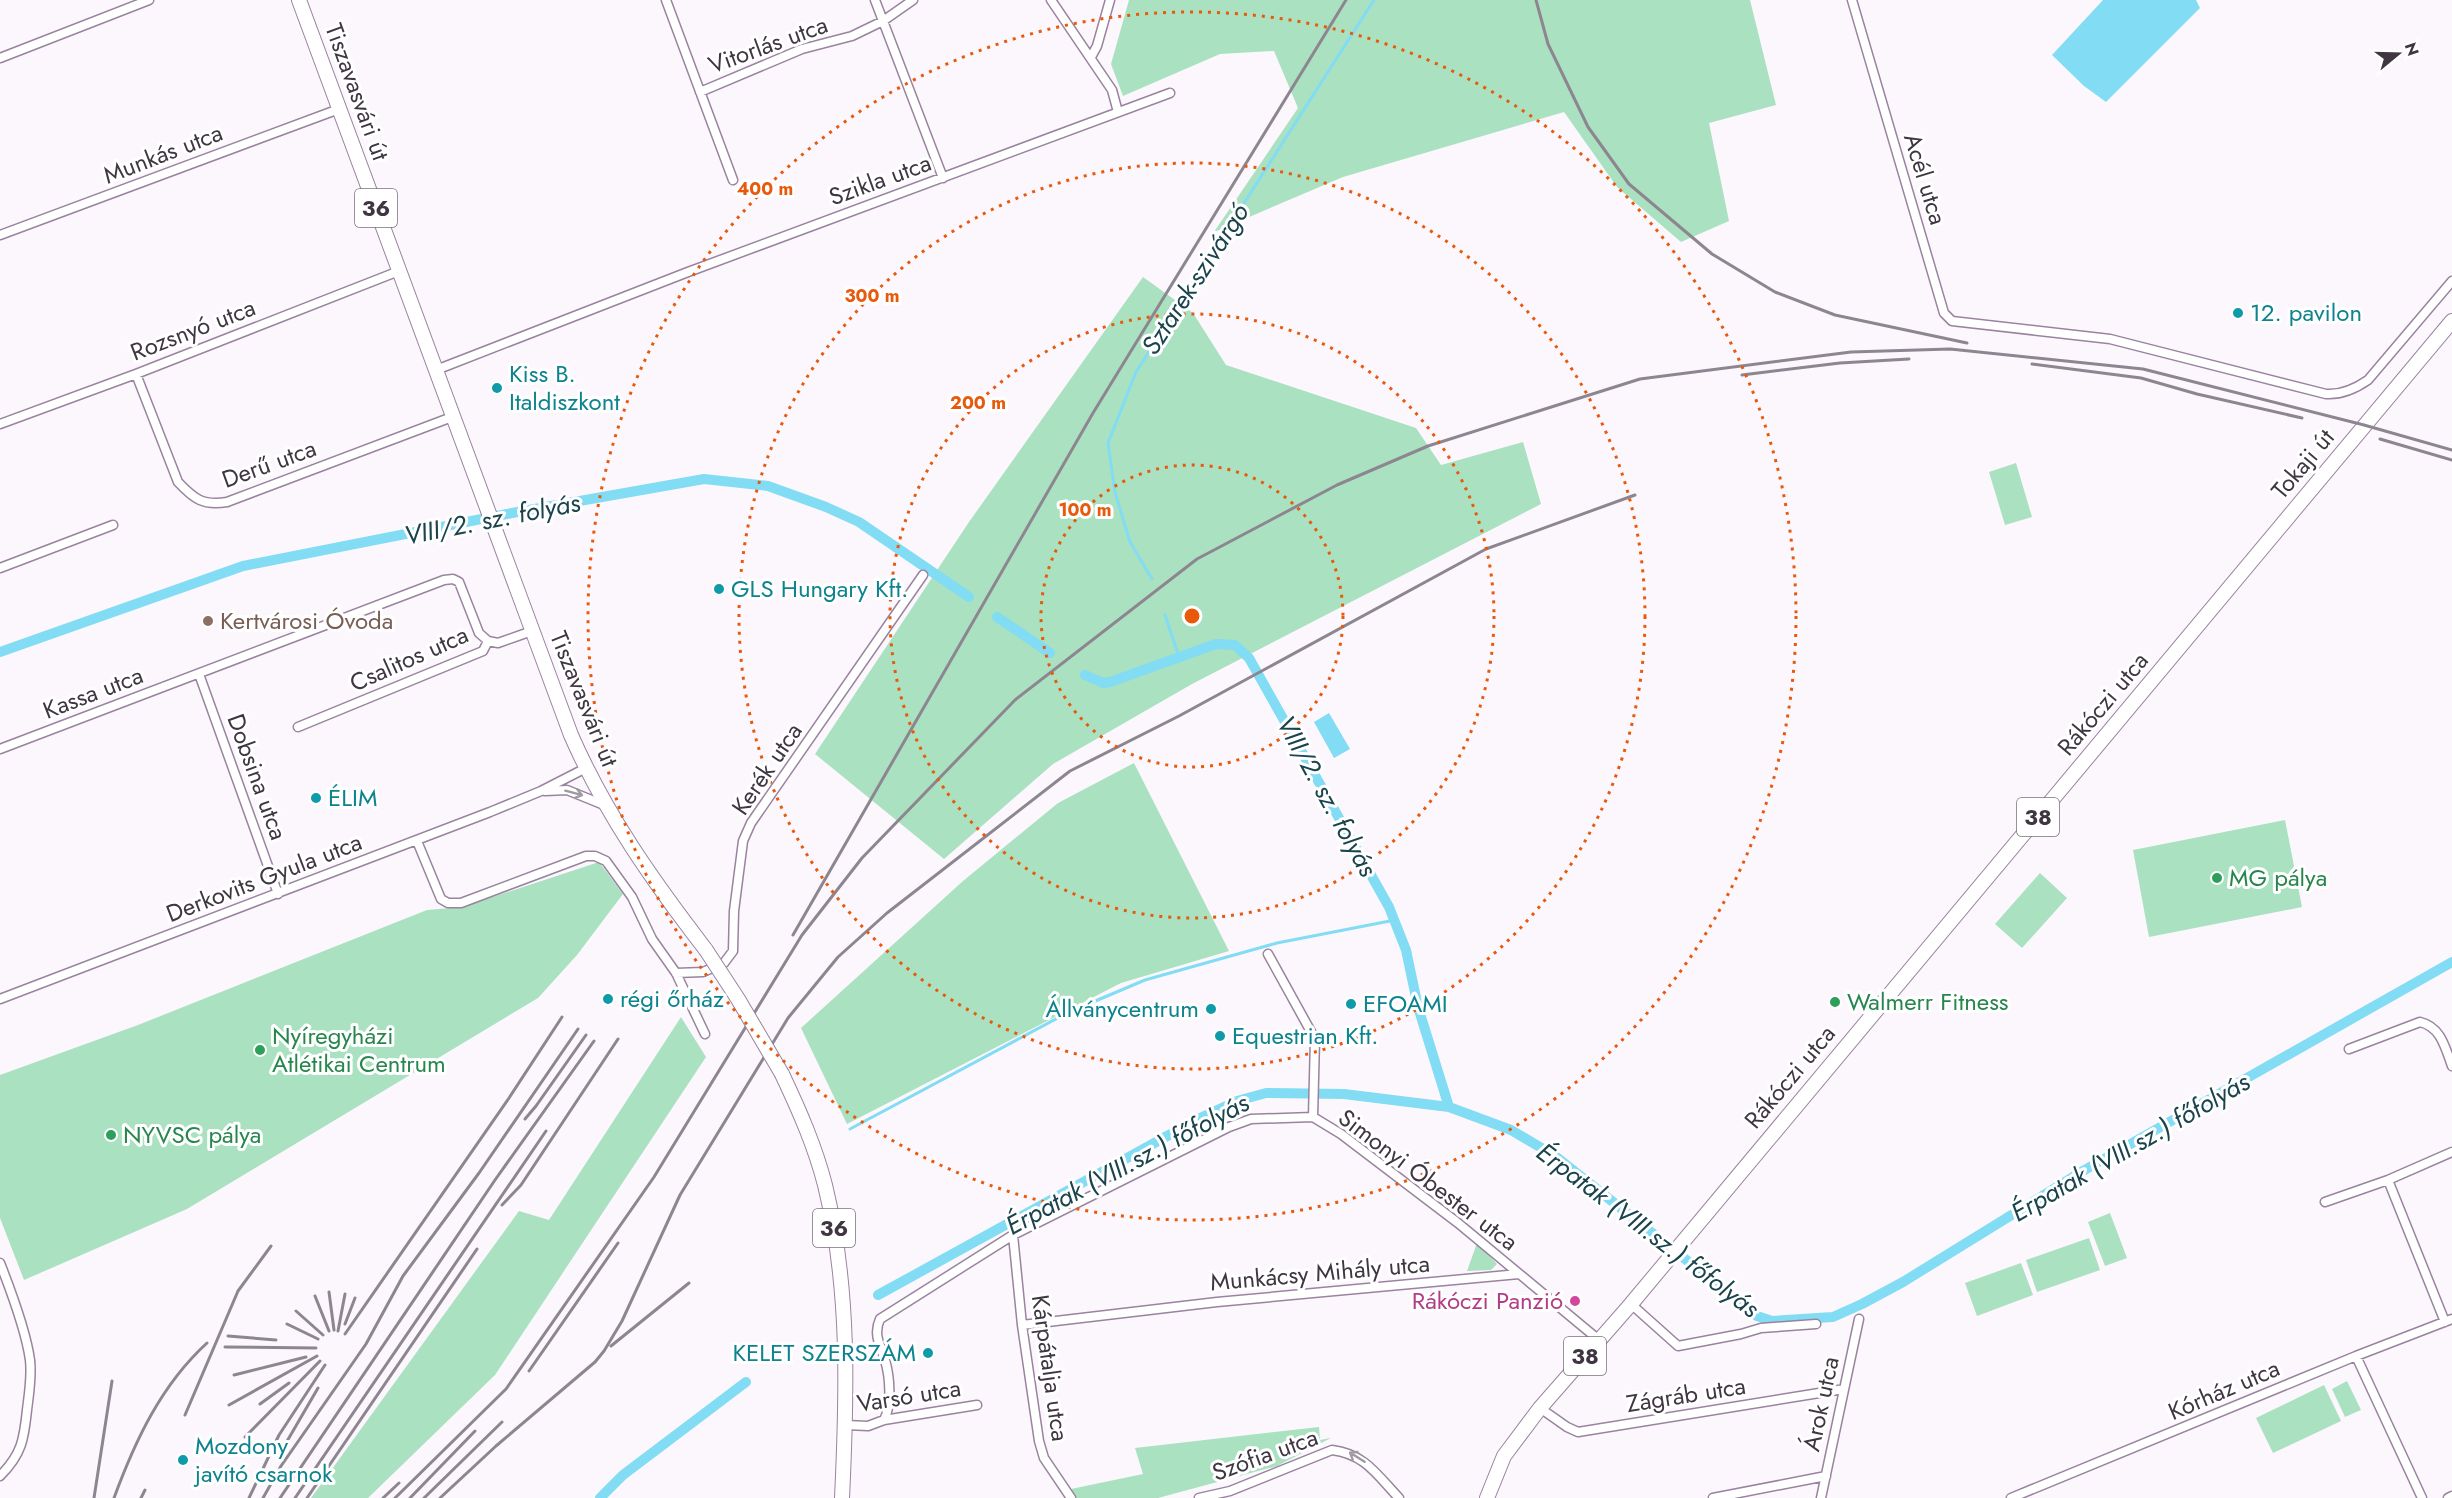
<svg xmlns="http://www.w3.org/2000/svg" width="2452" height="1498" viewBox="0 0 2452 1498" font-family="Jost,sans-serif">
	<style>
		.green { fill: #aae1c0 }
		.water { fill: #82dcf3 }
		.lines { fill: none; stroke-linecap: round; stroke-linejoin: round }
		.stream { stroke: #82dcf3; stroke-width: 3 }
		.canal { stroke: #82dcf3; stroke-width: 10 }
		.minor-casing { stroke: #9a839f; stroke-width: 11 }
		.primary-casing { stroke: #9a839f; stroke-width: 16 }
		.minor { stroke: #fff; stroke-width: 8 }
		.primary { stroke: #fff; stroke-width: 14 }
		.rail { stroke: #8d8690; stroke-width: 3 }
		.primary-bridge-casing { stroke: #9a839f; stroke-width: 16; stroke-linecap: butt }
		.primary-bridge { stroke: #fff; stroke-width: 14 }
		.oneway { stroke: #9f9aa0 }
		.ring { fill: none; stroke: #e8590c; stroke-width: 3; stroke-dasharray: 3 6 }
		.culture-dot { fill: #0f9aa8; stroke: #fff; stroke-width: 2 }
		.education-dot { fill: #8d6e63; stroke: #fff; stroke-width: 2 }
		.leisure-dot { fill: #2e9e5b; stroke: #fff; stroke-width: 2 }
		.hotel-dot { fill: #d1479c; stroke: #fff; stroke-width: 2 }
		.labels { text-anchor: middle; stroke-width: 6; stroke-linejoin: round; paint-order: stroke }
		.shield { fill: #fff; stroke: #79727b; stroke-width: 1.5 }
		.shield-label { font-size: 22px; font-weight: bold; fill: #3f3642 }
		.street-label { font-size: 24px; fill: #3f3642; stroke: #fff }
		.culture-label { font-size: 24px; fill: #0d838f; stroke: #fff; text-anchor: start }
		.education-label { font-size: 24px; fill: #785e54; stroke: #fff; text-anchor: start }
		.leisure-label { font-size: 24px; fill: #27864d; stroke: #fff; text-anchor: start }
		.hotel-label { font-size: 24px; fill: #b23c85; stroke: #fff; text-anchor: end }
		.water-label { font-size: 26px; font-style: italic; fill: #1a434d; stroke: #fff }
		.centre { fill: #e8590c; stroke: #fff; stroke-width: 3 }
		.ring-label { font-size: 18px; text-anchor: middle; font-weight: bold; fill: #e8590c; stroke: #fff; stroke-width: 6; stroke-linejoin: round; paint-order: stroke }
	</style>
	<rect width="100%" height="100%" fill="#fcf7fd"/>
	<path class="green" d="M1129 0H1750L1776 105 1709 123 1729 221 1681 242 1617 187 1564 112 1343 177 1214 232 1298 108 1274 51 1220 54 1123 96 1111 64Z
		M1143 277 1193 313 1226 365 1416 428 1441 465 1523 442 1541 504 1192 684 1053 764 944 859 815 754 969 522Z
		M2016 463 2032 517 2005 525 1989 472Z
		M1134 763 1229 951 1121 983 847 1124 801 1028 963 881 1058 803Z
		M2285 820 2302 907 2149 937 2133 850Z
		M599 862 623 894 577 955 538 998 187 1209 24 1280 0 1218V1075L138 1025 427 910 462 907Z
		M2040 873 2067 898 2022 948 1995 924Z
		M681 1017 706 1057 495 1375 368 1498H311L519 1211 549 1220Z
		M2110 1213 2127 1258 2105 1266 2088 1222Z
		M2089 1238 2100 1270 2037 1292 2026 1260Z
		M1477 1243 1497 1264 1491 1270 1467 1271Z
		M2021 1263 2033 1295 1977 1316 1965 1283Z
		M2347 1381 2361 1410 2345 1417 2332 1389Z
		M2324 1385 2341 1421 2273 1453 2256 1418Z
		M1319 1427 1320 1440 1331 1438 1277 1466 1158 1498H1075L1071 1489 1143 1474 1135 1448Z"/>
	<path class="water" d="M2103 0H2196L2200 8 2106 102 2084 86 2052 55Z
		M1329 713 1350 749 1334 758 1314 722Z"/>
	<g class="lines">
		<path class="stream" d="M1152 579 1130 542 1115 492 1108 443 1136 372 1374 0
			M1165 615 1179 657
			M850 1129 1067 1013 1145 980 1277 943 1395 920"/>
		<path class="canal" d="M997 617 1050 653
			M0 652 243 566 512 513 704 479 768 486 826 507 859 522 969 597
			M1085 675 1103 683 1110 682 1216 644 1235 645 1249 658 1389 907 1406 950 1418 1007 1449 1107
			M878 1295 1198 1119 1237 1101 1266 1093 1344 1094 1449 1107 1511 1130 1555 1156 1757 1316 1772 1321 1833 1317 1862 1304 1903 1282 2081 1172 2452 962
			M600 1498 623 1475 746 1382"/>
		<g class="minor-casing">
			<path id="minor" d="M666 0 733 180
				M875 0 943 178
				M1051 0 1112 90 1118 112
				M1852 0 1944 313 1952 321 2110 339 2326 394C2342 395 2355 389 2368 380L2452 281
				M1091 57 1097 46 1110 0
				M0 58 149 0
				M700 92 802 49 852 36 883 21 913 0
				M0 235 339 109
				M436 370 688 272 1170 93
				M136 374 178 482C194 499 203 506 227 502L452 417
				M0 424 136 374 399 271
				M0 568 113 525
				M199 674 278 894
				M298 727 483 651 488 641 498 643 532 631
				M0 749 444 580 453 579 459 582 479 633 488 641
				M545 791 567 790 604 805
				M417 841 441 899 448 903H461L586 856H595L606 861 632 897 652 939 676 973 705 1034
				M1268 954 1315 1039 1313 1117
				M676 973 703 972 724 963 733 951 734 911 743 841 751 823 923 575
				M0 999 490 812 541 791 586 768
				M2349 1049 2420 1022C2441 1027 2445 1047 2452 1066
				M2325 1202 2388 1180
				M1013 1235 1022 1325 1039 1441 1044 1458 1071 1498
				M0 1263C11 1291 26 1331 30 1360 32 1377 29 1393 27 1410 24 1439 22 1454 0 1476
				M1631 1304 1678 1346 1741 1334 1761 1328 1816 1324
				M2445 1322 2388 1180 2452 1152
				M1022 1325 1217 1302 1519 1274
				M2356 1356 2422 1498
				M1540 1408 1567 1427 1578 1432 1844 1389
				M884 1420C892 1405 890 1377 885 1360 880 1345 873 1334 880 1319L1013 1235 1229 1127 1251 1119 1313 1117 1341 1134 1458 1223 1599 1340
				M846 1425 868 1426 884 1420 977 1405
				M1199 1498 1230 1491 1332 1450C1365 1454 1377 1475 1399 1498
				M1713 1498 1826 1476
				M1821 1498 1859 1319
				M2011 1498 2356 1356 2452 1319
				M2448 1498 2452 1496"/>
		</g>
		<g class="primary-casing">
			<path id="primary" d="M299 0 571 735C606 815 653 881 706 950
				M782 1074C799 1110 815 1146 825 1185 850 1288 847 1393 842 1498
				M1487 1498 1504 1456 1540 1408 1631 1304 2452 321"/>
		</g>
		<use href="#minor" class="minor"/>
		<use href="#primary" class="primary"/>
		<path class="rail" d="M1536 0 1548 44 1588 127 1629 184 1712 254 1775 292 1835 315 1967 343
			M2032 364 2141 378 2197 394 2302 418
			M1742 375 1840 363 1909 359
			M2380 439 2452 460
			M793 935 1093 413 1346 0
			M525 1119 536 1106 586 1035
			M502 1205 521 1185 618 1039
			M329 1292 334 1330
			M315 1296 329 1331
			M296 1311 323 1335
			M287 1324 318 1339
			M345 1324 355 1298
			M338 1331 345 1294
			M345 1334 509 1098 562 1017
			M228 1336 276 1340
			M611 1346 689 1283
			M225 1347 316 1348
			M529 1371 618 1243
			M234 1375 306 1357
			M260 1404 289 1383
			M229 1405 317 1356
			M185 1415 238 1291 271 1246
			M245 1437 320 1361
			M279 1455 318 1388
			M94 1498 112 1381
			M114 1498C135 1441 161 1385 207 1343
			M141 1498 145 1490
			M249 1498 279 1435 325 1365
			M263 1498 281 1466 366 1344 403 1276 479 1173 578 1029
			M280 1498 495 1180 594 1041
			M295 1498 546 1131
			M307 1498 477 1249
			M383 1498 399 1483
			M395 1498 506 1389 654 1177 802 935 862 858 1015 700 1197 559 1337 485 1428 446 1640 379 1851 352 1950 349 2143 369 2364 425 2452 450
			M410 1498 475 1431
			M424 1498 502 1422
			M440 1498 496 1446 595 1362 604 1351 622 1321 680 1195 788 1018 838 957 887 913 1070 771 1179 716 1486 549 1635 495"/>
		<g class="primary-bridge-casing">
			<path id="primary-bridge" d="M706 950 738 999 782 1074"/>
		</g>
		<use href="#primary-bridge" class="primary-bridge"/>
	</g>
	<defs><path id="oneway-shaft" d="M-6 0H5M1.5-3L5.5 0L1.5 3" fill="none" stroke-width="1.6" stroke-linecap="round" stroke-linejoin="round" transform="scale(1.5)"/></defs>
	<g class="oneway">
		<use href="#oneway-shaft" transform="translate(574 793) rotate(15)"/>
		<use href="#oneway-shaft" transform="translate(1357 1457) rotate(-148)"/>
	</g>
	<g class="ring">
		<circle cx="1192" cy="616" r="151"/>
		<circle cx="1192" cy="616" r="302"/>
		<circle cx="1192" cy="616" r="453"/>
		<circle cx="1192" cy="616" r="604"/>
	</g>
	<g class="culture-dot">
		<circle cx="2238" cy="313" r="6"/>
		<circle cx="497" cy="388" r="6"/>
		<circle cx="719" cy="589" r="6"/>
		<circle cx="316" cy="798" r="6"/>
		<circle cx="608" cy="999" r="6"/>
		<circle cx="1351" cy="1004" r="6"/>
		<circle cx="1211" cy="1009" r="6"/>
		<circle cx="1220" cy="1036" r="6"/>
		<circle cx="928" cy="1353" r="6"/>
		<circle cx="183" cy="1460" r="6"/>
	</g>
	<circle class="education-dot" cx="208" cy="621" r="6"/>
	<g class="leisure-dot">
		<circle cx="2217" cy="878" r="6"/>
		<circle cx="1835" cy="1002" r="6"/>
		<circle cx="260" cy="1050" r="6"/>
		<circle cx="111" cy="1135" r="6"/>
	</g>
	<circle class="hotel-dot" cx="1575" cy="1301" r="6"/>
	<g class="labels">
		<g class="shield">
			<rect x="355" y="189" width="42" height="38" rx="4.5"/>
			<rect x="2017" y="798" width="42" height="38" rx="4.5"/>
			<rect x="813" y="1209" width="42" height="38" rx="4.5"/>
			<rect x="1564" y="1337" width="42" height="38" rx="4.5"/>
		</g>
		<g class="shield-label">
			<text x="376" y="216">36</text>
			<text x="2038" y="825">38</text>
			<text x="834" y="1236">36</text>
			<text x="1585" y="1364">38</text>
		</g>
		<g class="street-label">
			<text transform="translate(768 45) rotate(-20)" y="8">Vitorlás utca</text>
			<text transform="translate(357 92) rotate(70)" y="8">Tiszavasvári út</text>
			<text transform="translate(163 154) rotate(-21)" y="8">Munkás utca</text>
			<text transform="translate(1925 179) rotate(73)" y="8">Acél utca</text>
			<text transform="translate(880 180) rotate(-20)" y="8">Szikla utca</text>
			<text transform="translate(193 330) rotate(-21)" y="8">Rozsnyó utca</text>
			<text transform="translate(269 464) rotate(-20)" y="8">Derű utca</text>
			<text transform="translate(2303 464) rotate(-50)" y="8">Tokaji út</text>
			<text transform="translate(409 659) rotate(-24)" y="8">Csalitos utca</text>
			<text transform="translate(93 693) rotate(-21)" y="8">Kassa utca</text>
			<text transform="translate(584 699) rotate(68)" y="8">Tiszavasvári út</text>
			<text transform="translate(2103 704) rotate(-50)" y="8">Rákóczi utca</text>
			<text transform="translate(767 769) rotate(-56)" y="8">Kerék utca</text>
			<text transform="translate(257 777) rotate(70)" y="8">Dobsina utca</text>
			<text transform="translate(264 878) rotate(-21)" y="8">Derkovits Gyula utca</text>
			<text transform="translate(1790 1077) rotate(-50)" y="8">Rákóczi utca</text>
			<text transform="translate(1428 1180) rotate(37)" y="8">Simonyi Óbester utca</text>
			<text transform="translate(1320 1273) rotate(-5)" y="8">Munkácsy Mihály utca</text>
			<text transform="translate(1050 1368) rotate(82)" y="8">Kárpátalja utca</text>
			<text transform="translate(2224 1390) rotate(-23)" y="8">Kórház utca</text>
			<text transform="translate(1686 1395) rotate(-9)" y="8">Zágráb utca</text>
			<text transform="translate(909 1396) rotate(-9)" y="8">Varsó utca</text>
			<text transform="translate(1821 1404) rotate(-78)" y="8">Árok utca</text>
			<text transform="translate(1265 1455) rotate(-20)" y="8">Szófia utca</text>
		</g>
		<g class="culture-label">
			<text x="2250" y="321">12. pavilon</text>
			<text x="509" y="382">Kiss B.<tspan x="509" dy="28">Italdiszkont</tspan></text>
			<text x="731" y="597">GLS Hungary Kft.</text>
			<text x="328" y="806">ÉLIM</text>
			<text x="620" y="1007">régi őrház</text>
			<text x="1363" y="1012">EFOAMI</text>
			<text x="1199" y="1017" text-anchor="end">Állványcentrum</text>
			<text x="1232" y="1044">Equestrian Kft.</text>
			<text x="916" y="1361" text-anchor="end">KELET SZERSZÁM</text>
			<text x="195" y="1454">Mozdony<tspan x="195" dy="28">javító csarnok</tspan></text>
		</g>
		<g class="education-label">
			<text x="220" y="629">Kertvárosi Óvoda</text>
		</g>
		<g class="leisure-label">
			<text x="2229" y="886">MG pálya</text>
			<text x="1847" y="1010">Walmerr Fitness</text>
			<text x="272" y="1044">Nyíregyházi<tspan x="272" dy="28">Atlétikai Centrum</tspan></text>
			<text x="123" y="1143">NYVSC pálya</text>
		</g>
		<g class="hotel-label">
			<text x="1563" y="1309">Rákóczi Panzió</text>
		</g>
		<g class="water-label">
			<text transform="translate(1195 279) rotate(-57)" y="9">Sztarek-szivárgó</text>
			<text transform="translate(492 519) rotate(-11)" y="9">VIII/2. sz. folyás</text>
			<text transform="translate(1327 796) rotate(61)" y="9">VIII/2. sz. folyás</text>
			<text transform="translate(2130 1147) rotate(-30)" y="9">Érpatak (VIII.sz.) főfolyás</text>
			<text transform="translate(1127 1164) rotate(-28)" y="9">Érpatak (VIII.sz.) főfolyás</text>
			<text transform="translate(1648 1230) rotate(37)" y="9">Érpatak (VIII.sz.) főfolyás</text>
		</g>
	</g>
	<circle cx="1192" cy="616" r="9" class="centre"/>
	<g class="ring-label">
		<text x="765" y="195">400 m</text>
		<text x="872" y="302">300 m</text>
		<text x="978" y="409">200 m</text>
		<text x="1085" y="516">100 m</text>
	</g>
	<g transform="translate(2398 54) rotate(71)" stroke="#ffffff" stroke-width="4.5" paint-order="stroke">
	<path d="M0-4.5L10 22L0 15L-10 22Z" fill="#3f3642"/>
	<text y="-9" font-size="16" font-weight="bold" text-anchor="middle" fill="#3f3642">N</text>
	</g>
</svg>
